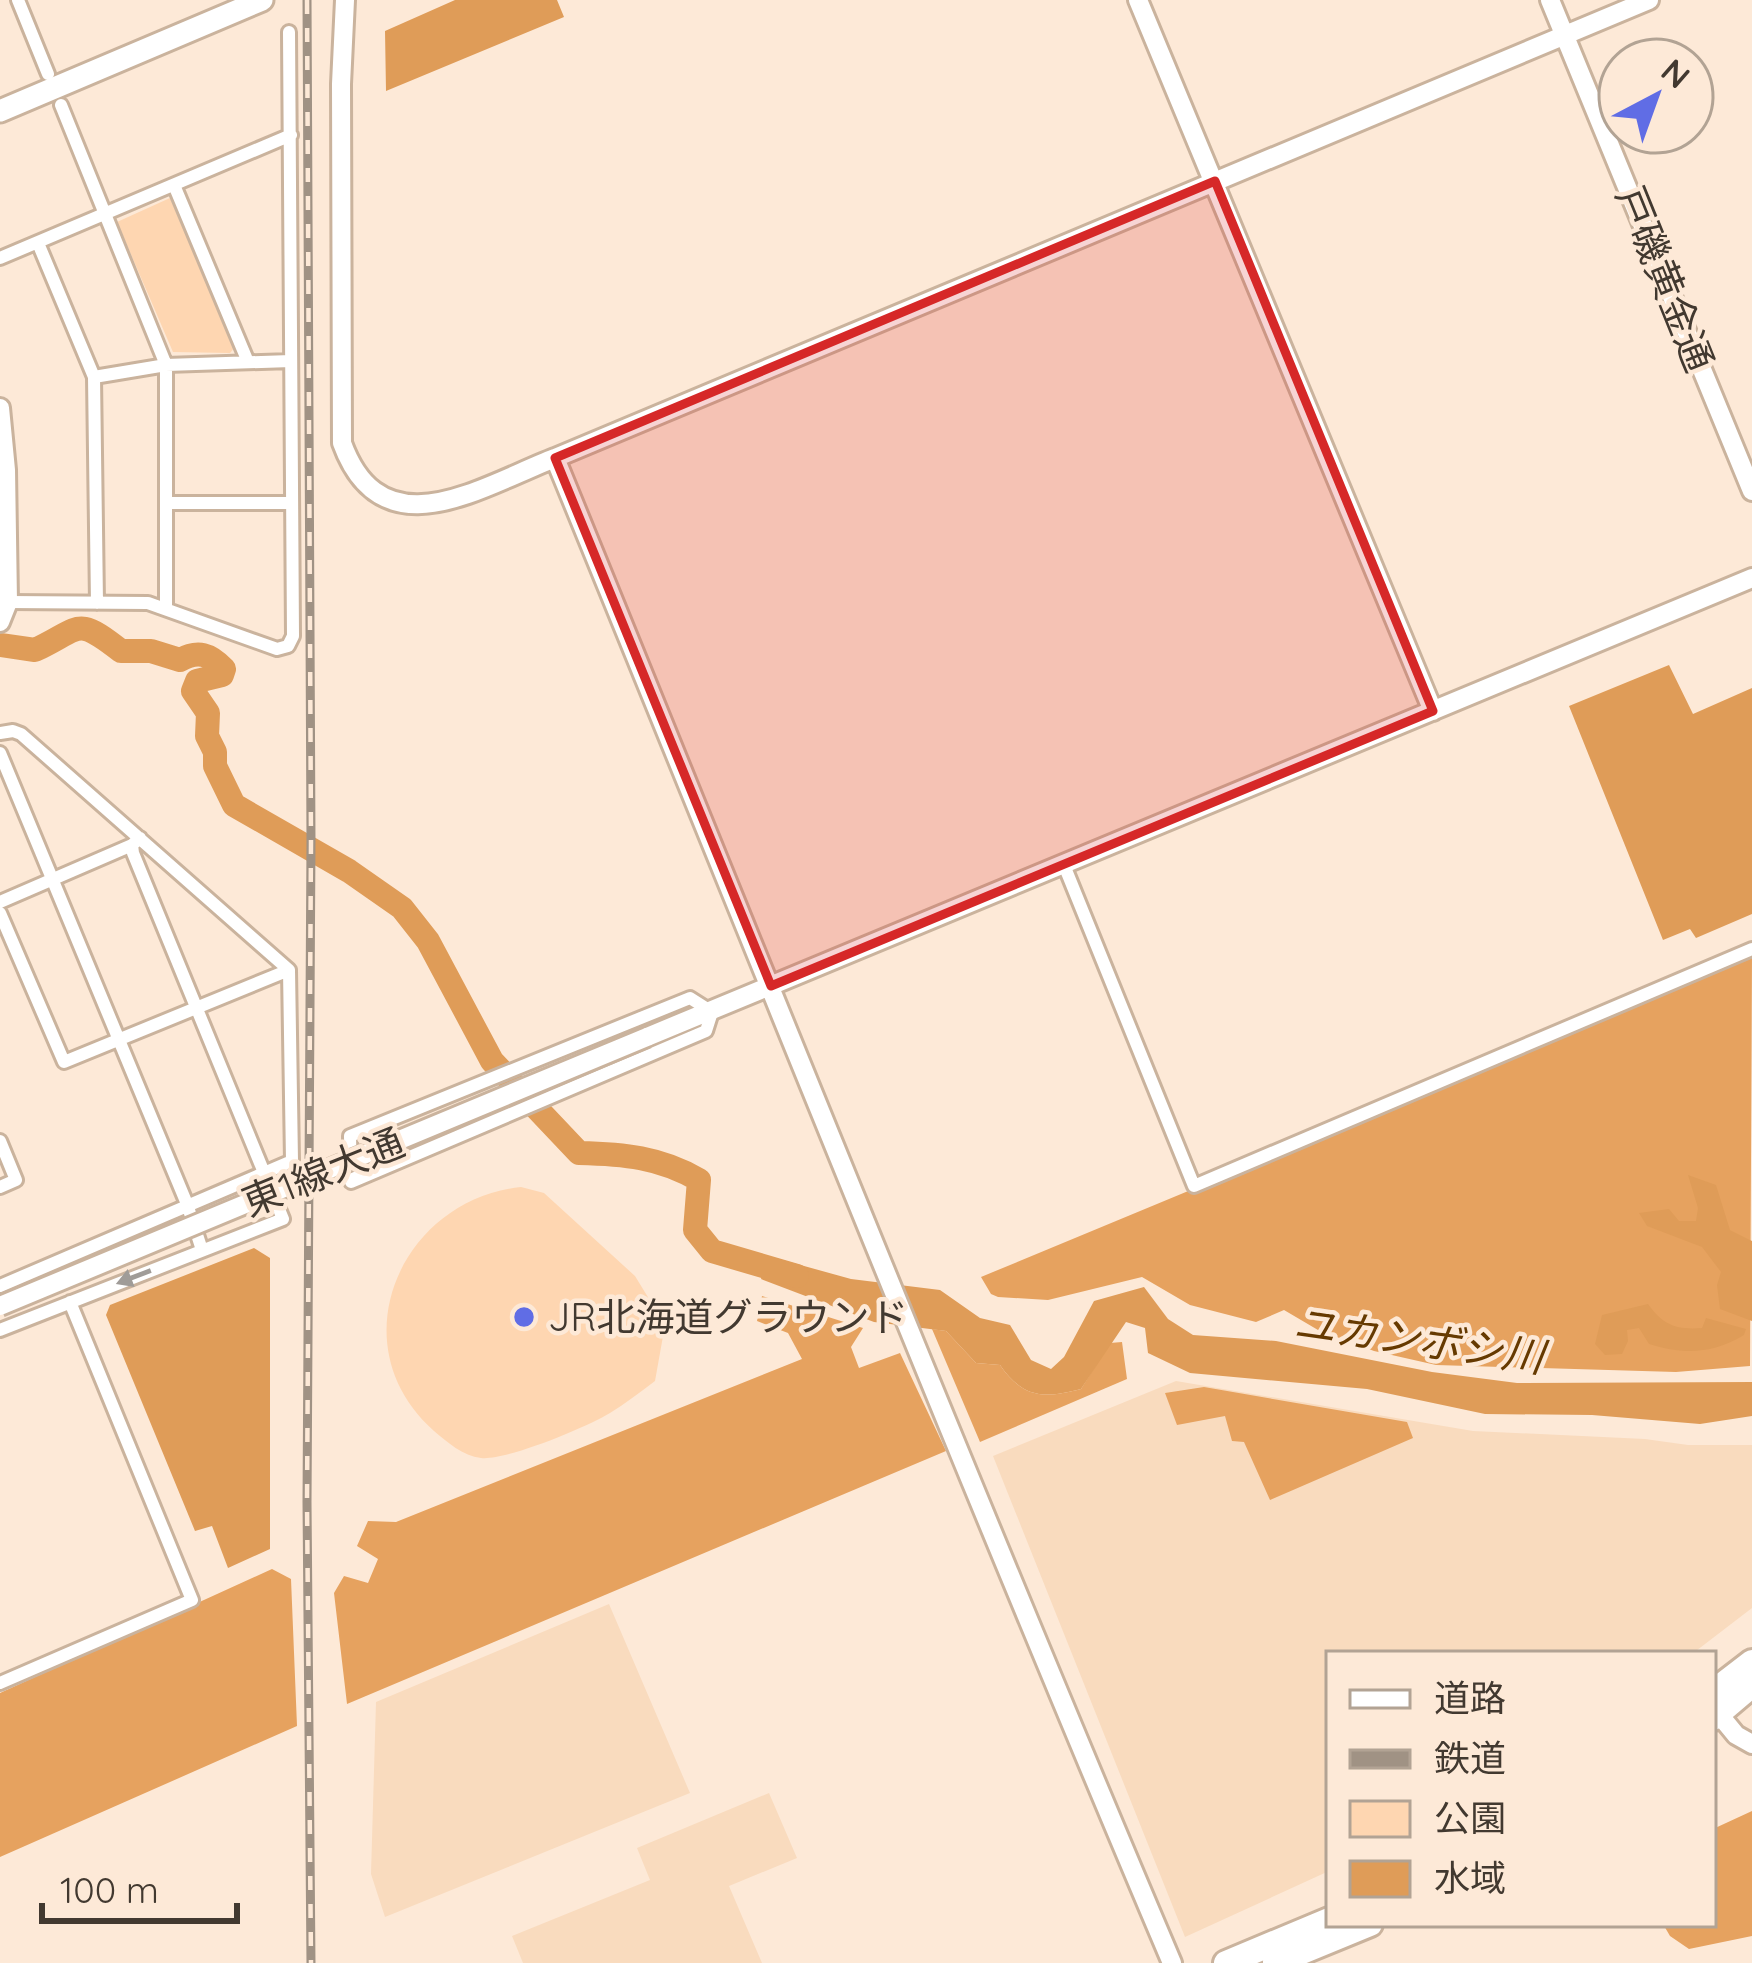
<svg xmlns="http://www.w3.org/2000/svg" width="1752" height="1963" viewBox="0 0 1752 1963" font-family="Quicksand,'Noto Sans JP',sans-serif">
	<style>
		.built { fill: #f9dbbe }
		.green { fill: #fed6b1 }
		.forest { fill: #e6a25f }
		.water { fill: #df9c58 }
		.lines { fill: none; stroke-linecap: round; stroke-linejoin: round }
		.river { stroke: #df9c58; stroke-width: 24 }
		.street-casing { stroke: #cab39d; stroke-width: 18 }
		.secondary-casing { stroke: #cab39d; stroke-width: 24 }
		.primary-casing { stroke: #cab39d; stroke-width: 27 }
		.highway-casing { stroke: #cab39d; stroke-width: 30 }
		.street { stroke: #fff; stroke-width: 12 }
		.secondary { stroke: #fff; stroke-width: 18 }
		.primary { stroke: #fff; stroke-width: 21 }
		.highway { stroke: #fff; stroke-width: 24 }
		.rail-casing { stroke: #a09284; stroke-width: 9 }
		.rail { stroke: #fde9d7; stroke-width: 4.5; stroke-dasharray: 14; stroke-linecap: butt }
		.secondary-bridge-casing { stroke: #cab39d; stroke-width: 24; stroke-linecap: butt }
		.secondary-bridge { stroke: #fff; stroke-width: 18 }
		.oneway { fill: #a09c98 }
		.marked { fill: #d62828; fill-opacity: 0.2; stroke: #d62828; stroke-width: 9; stroke-linejoin: round }
		.poi-dot { fill: #606de5; stroke: #fde9d7; stroke-width: 4.5 }
		.labels { text-anchor: middle; stroke-width: 9; stroke-linejoin: round; paint-order: stroke }
		.street-label { font-size: 39px; fill: #423930; stroke: #fde9d7 }
		.poi-label { font-size: 39px; fill: #423930; stroke: #fde9d7; text-anchor: start }
		.water-label { font-size: 42px; font-style: italic; fill: #663a01; stroke: #fde9d7 }
	</style>
	<rect width="100%" height="100%" fill="#fde9d7"/>
	<path class="built" d="M1176 1381 1473 1431 1645 1439 1688 1445H1752V1608L1692 1654H1329V1871L1185 1937 993 1456Z
		M609 1604 690 1793 385 1917 371 1874 376 1702Z
		M769 1793 797 1858 729 1886 762 1963H523L512 1936 650 1880 637 1848Z"/>
	<path class="green" d="M170 198 235 347 230 353 173 352 117 222Z
		M521 1187 544 1193 635 1276 665 1325 655 1381C640 1392 625 1404 610 1413 587 1427 506 1461 481 1458 463 1456 447 1442 434 1431 337 1345 400 1200 521 1187Z"/>
	<path class="forest" d="M1752 957 1750 1366 1676 1372 1436 1365 1374 1351 1318 1330 1284 1310 1256 1322 1190 1305 1142 1277 1048 1300 998 1297 991 1294 981 1277Z
		M762 1296 863 1328 851 1347 859 1368 900 1353 946 1451 347 1704 334 1593 344 1576 368 1583 378 1559 357 1546 368 1521 396 1522 802 1359 788 1333 757 1321Z
		M932 1329 946 1331 976 1363 1000 1365C1023 1398 1043 1399 1081 1389L1110 1343 1122 1342 1127 1379 980 1442Z
		M1204 1387 1407 1422 1413 1438 1270 1500 1244 1442 1232 1441 1225 1416 1177 1425 1165 1393Z
		M272 1569 291 1579 297 1726 0 1857V1693Z
		M1752 1811V1936L1689 1949 1670 1936 1663 1924H1713V1829Z"/>
	<path class="water" d="M455 0H557L564 17 386 91 385 31Z
		M1669 665 1693 714 1752 688V914L1696 938 1690 929 1663 940 1569 706Z
		M1688 1175 1716 1185 1730 1230 1752 1241V1321L1720 1309 1717 1285 1721 1272 1702 1247 1647 1226 1639 1213 1669 1209 1679 1221H1696L1698 1208Z
		M254 1248 270 1258V1549L228 1568 212 1526 195 1531 106 1315 110 1305Z
		M768 1256 851 1279 940 1290 980 1318 1010 1325 1031 1360 1051 1369 1064 1357 1094 1301 1144 1287 1168 1319 1193 1335 1276 1341 1432 1372 1517 1383 1752 1382V1416L1700 1424 1592 1415 1485 1414 1367 1389 1190 1373 1148 1353 1145 1328 1126 1322 1081 1389C1043 1399 1023 1398 1000 1365L976 1363 946 1331 874 1322 761 1279Z
		M1648 1304C1663 1325 1676 1330 1702 1328L1706 1318 1746 1329 1744 1335C1712 1354 1684 1355 1649 1344L1639 1328 1627 1330 1628 1341 1622 1354 1605 1355 1595 1344 1602 1315Z"/>
	<g class="lines">
		<path class="river" d="M0 645 35 650C82 628 75 615 121 651H151L180 660C198 650 210 654 224 669L222 675 197 681 193 691 208 713 207 736 215 752V766L234 805 349 871 402 908 428 941 492 1061 579 1153C623 1154 660 1157 699 1180L695 1230 712 1251 797 1276"/>
		<g class="street-casing">
			<path id="street" d="M18 0 48 74
				M61 105 166 365V608
				M174 185 248 362
				M38 243 94 377 97 603
				M0 258 291 135
				M94 377 166 365 291 361
				M166 503H291
				M8 602 148 603 277 649 288 646 293 636 289 32
				M0 733 13 731 21 734 289 970 292 1161 0 1286
				M0 753 187 1204 202 1250
				M1064 865 1194 1186 1752 949
				M0 902 132 845
				M0 913 64 1062 289 970
				M690 998 712 1012 706 1031 351 1182 350 1136Z
				M0 1141 16 1180 0 1187
				M0 1330 283 1219 133 853 132 845 140 838
				M0 1683 192 1600 70 1302"/>
		</g>
		<g class="secondary-casing">
			<path id="secondary" d="M345 0 341 84 342 443C382 553 480 487 555 458
				M1138 0 1433 711
				M1550 0 1752 491
				M0 408 6 470 8 602 0 622
				M647 1037 1752 578
				M1713 1707 1736 1735 1752 1744
				M1172 1963C960 1463 760 960 555 458L1649 0"/>
		</g>
		<g class="primary-casing">
			<path id="primary" d="M0 111 262 0"/>
		</g>
		<g class="highway-casing">
			<path id="highway" d="M1713 1692 1752 1662
				M1713 1718 1752 1685
				M1226 1963 1329 1920
				M1275 1963 1370 1924"/>
		</g>
		<use href="#street" class="street"/>
		<use href="#secondary" class="secondary"/>
		<use href="#primary" class="primary"/>
		<use href="#highway" class="highway"/>
		<g class="rail-casing">
			<path id="rail" d="M307 0 311 842 307 1502 311 1963"/>
		</g>
		<use href="#rail" class="rail"/>
		<g class="secondary-bridge-casing">
			<path id="secondary-bridge" d="M0 1306 647 1037"/>
		</g>
		<use href="#secondary-bridge" class="secondary-bridge"/>
	</g>
	<defs><path id="oneway-solid" d="M-6-.8H1V-3.2L6.5 0L1 3.2V.8H-6Z" transform="scale(3)"/></defs>
	<use class="oneway" href="#oneway-solid" transform="translate(134 1277) rotate(159)"/>
	<path class="marked" d="M1215 181 1433 711 771 986 555 458Z"/>
	<circle class="poi-dot" cx="524" cy="1317" r="12"/>
	<g class="labels">
		<g class="street-label">
			<text transform="translate(1665 279) rotate(68)" y="14">戸磯黄金通</text>
			<text transform="translate(323 1172) rotate(-22)" y="14">東1線大通</text>
		</g>
		<g class="poi-label">
			<text x="548" y="1331">JR北海道グラウンド</text>
		</g>
		<g class="water-label">
			<text transform="translate(1419 1340) rotate(8)" y="15">ユカンボシ川</text>
		</g>
	</g>
	<rect x="1326" y="1651" width="390" height="276" fill="#fde9d7" stroke="#b2a394" stroke-width="3"/>
	<rect x="1350" y="1690" width="60" height="18" fill="#ffffff" stroke="#b2a394" stroke-width="3"/>
	<text x="1434" y="1711" font-size="36" fill="#423930">道路</text>
	<rect x="1350" y="1750" width="60" height="18" fill="#a09284" stroke="#b2a394" stroke-width="3"/>
	<text x="1434" y="1771" font-size="36" fill="#423930">鉄道</text>
	<rect x="1350" y="1801" width="60" height="36" fill="#fed6b1" stroke="#b2a394" stroke-width="3"/>
	<text x="1434" y="1831" font-size="36" fill="#423930">公園</text>
	<rect x="1350" y="1861" width="60" height="36" fill="#df9c58" stroke="#b2a394" stroke-width="3"/>
	<text x="1434" y="1891" font-size="36" fill="#423930">水域</text>
	<g transform="translate(1656 96) rotate(41)"><circle r="57" fill="#fde9d7" stroke="#b2a394" stroke-width="3"/>
	<path d="M0-9L21 45L0 30L-21 45Z" fill="#606de5"/>
	<text y="-18" font-size="33" font-weight="bold" text-anchor="middle" fill="#423930">N</text>
	</g>
	<path d="M42 1903v18h195v-18" fill="none" stroke="#423930" stroke-width="6"/>
	<text x="60" y="1903" font-size="36" fill="#423930" stroke="#fde9d7" stroke-width="9" paint-order="stroke">100 m</text>
</svg>
